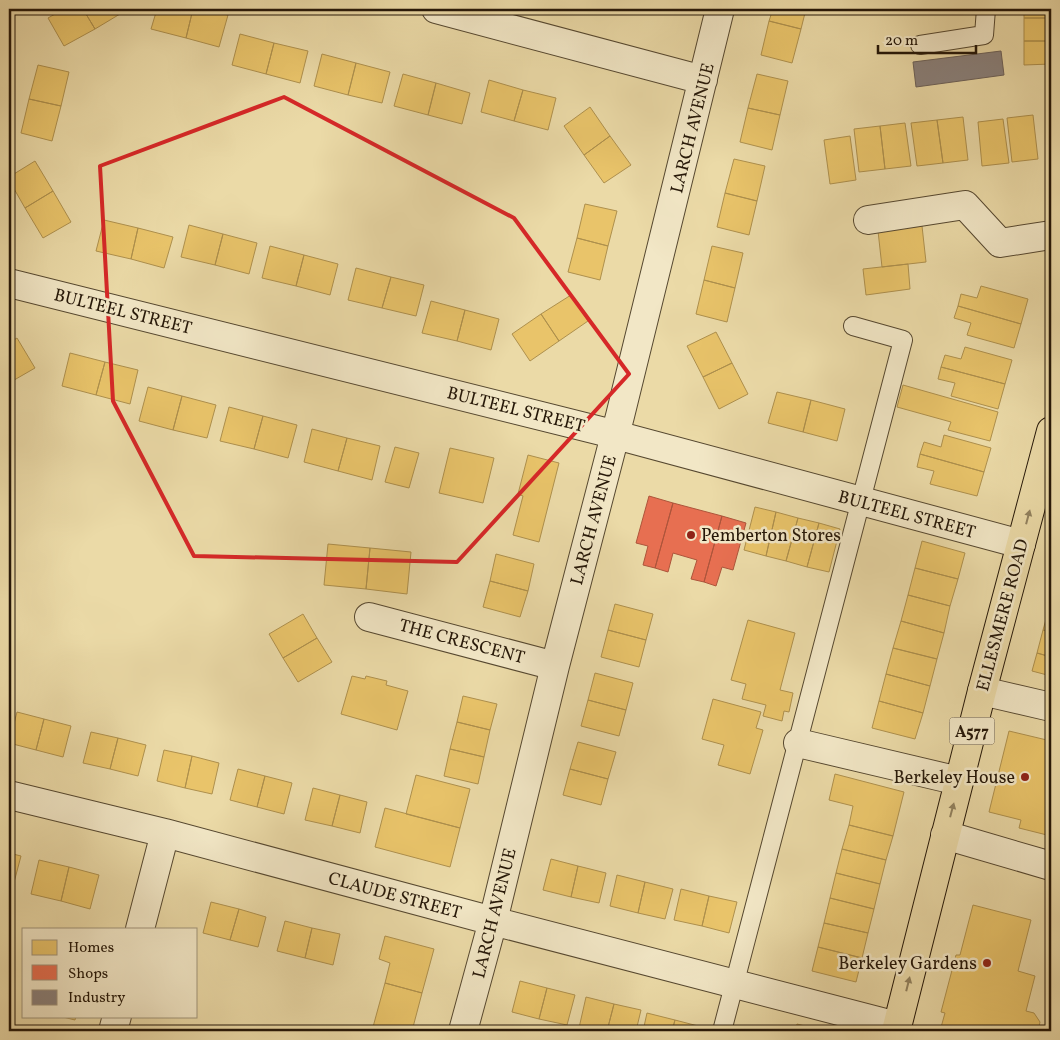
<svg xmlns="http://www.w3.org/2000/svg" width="1060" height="1040" viewBox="0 0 1060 1040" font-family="Vollkorn,serif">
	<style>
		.homes { fill: #e9c46a; stroke: #ae904d }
		.shops { fill: #e76f51; stroke: #ad553b }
		.industry { fill: #8a817c; stroke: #6c6159 }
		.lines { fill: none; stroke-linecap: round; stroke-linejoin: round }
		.service-casing { stroke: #564830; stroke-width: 20 }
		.minor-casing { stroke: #564830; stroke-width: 30 }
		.trunk-casing { stroke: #251708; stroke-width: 30 }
		.service { stroke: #f2e7c6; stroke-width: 18 }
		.minor { stroke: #f2e7c6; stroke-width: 28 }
		.trunk { stroke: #ebdaa7; stroke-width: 28 }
		.oneway { fill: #92825f }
		.marked { fill: none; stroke: #d62828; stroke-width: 4; stroke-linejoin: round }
		.poi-dot { fill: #8f2418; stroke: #f2e7c6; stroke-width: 2 }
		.labels { text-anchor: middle; stroke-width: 5; stroke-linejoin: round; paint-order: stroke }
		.shield { fill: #f2e7c6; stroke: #625541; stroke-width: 1 }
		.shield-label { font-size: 16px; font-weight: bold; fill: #251708 }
		.street-label { font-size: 18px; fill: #251708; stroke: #f2e7c6 }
		.poi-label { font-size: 18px; fill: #251708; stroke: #f2e7c6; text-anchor: end }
	</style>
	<rect width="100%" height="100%" fill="#ebdaa7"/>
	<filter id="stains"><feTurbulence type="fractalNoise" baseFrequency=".004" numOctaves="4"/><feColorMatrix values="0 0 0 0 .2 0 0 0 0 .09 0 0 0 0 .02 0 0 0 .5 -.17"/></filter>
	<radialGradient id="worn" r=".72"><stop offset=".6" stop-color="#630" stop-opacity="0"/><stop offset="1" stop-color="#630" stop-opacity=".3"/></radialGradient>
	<path class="homes" d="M64 9H83L95 29 64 46 48 18Z
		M83 9H124L125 11 95 29Z
		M157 9H193L186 38 151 29Z
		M193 9H201L228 15 219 47 186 38Z
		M773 9H806L801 29 769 21Z
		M1024 9H1051V18H1024Z
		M1024 18H1051V41H1024Z
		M769 21 801 29 792 63 761 55Z
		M240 34 274 43 266 74 232 65Z
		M1024 41H1051V64L1024 65Z
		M274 43 308 51 300 83 266 74Z
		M322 54 356 63 348 95 314 86Z
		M356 63 390 72 382 103 348 95Z
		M38 65 69 72 61 106 29 99Z
		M403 74 436 83 428 115 394 106Z
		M757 74 788 81 780 115 748 108Z
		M489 80 523 90 514 121 481 112Z
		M436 83 470 93 462 124 428 115Z
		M523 90 556 98 548 130 514 121Z
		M29 99 61 106 52 141 21 133Z
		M590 107 610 136 584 155 564 126Z
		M748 108 780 115 772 150 740 142Z
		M1033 115 1038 159 1012 162 1007 118Z
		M963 117 968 160 943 163 937 120Z
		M1003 119 1009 163 982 166 978 122Z
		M937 120 943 163 917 166 911 123Z
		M905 123 911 166 885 169 880 126Z
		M880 126 885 169 859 172 854 129Z
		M610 136 631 165 604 183 584 155Z
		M850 136 856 180 830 184 824 140Z
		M734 159 765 166 757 201 725 193Z
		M35 161 53 191 25 208 9 180V177Z
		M53 191 71 222 43 238 25 208Z
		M725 193 757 201 749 235 717 227Z
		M585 204 617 211 608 246 577 238Z
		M104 220 138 228 131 259 96 251Z
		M189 225 223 234 215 265 181 257Z
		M922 226 926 262 882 267 878 231Z
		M138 228 173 237 164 268 131 259Z
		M223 234 257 243 249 274 215 265Z
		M577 238 608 246 600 280 568 272Z
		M270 246 304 255 296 286 262 278Z
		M712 246 743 253 735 288 704 280Z
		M304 255 338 264 330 295 296 286Z
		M908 264 910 289 866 295 863 269Z
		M356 268 391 277 382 308 348 300Z
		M391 277 424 285 416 316 382 308Z
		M704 280 735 288 727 322 696 314Z
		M981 286 1028 299 1021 324 958 306 961 294 977 298Z
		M571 295 588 321 559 341 541 314Z
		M431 301 465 310 457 341 422 333Z
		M958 306 1021 324 1014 348 967 335 971 323 954 318Z
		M465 310 499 319 491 350 457 341Z
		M541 314 559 341 530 361 512 334Z
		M716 332 732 363 703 377 687 346Z
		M17 338 35 368 9 383V343Z
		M965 347 1012 360 1005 384 941 367 945 355 961 359Z
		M70 353 105 362 96 395 62 386Z
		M105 362 138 370 130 404 96 395Z
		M732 363 748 394 719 409 703 377Z
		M941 367 1005 384 998 409 951 396 955 383 938 379Z
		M903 385 998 412 990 441 948 430 951 422 897 407Z
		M148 387 182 396 173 430 139 421Z
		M777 392 811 400 803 432 768 423Z
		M182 396 216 405 207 438 173 430Z
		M811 400 845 409 837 441 803 432Z
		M229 407 263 416 254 449 220 441Z
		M263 416 297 425 288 458 254 449Z
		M312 429 347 438 338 471 304 462Z
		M944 435 991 448 984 472 920 454 924 442 941 447Z
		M347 438 380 446 372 480 338 471Z
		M395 447 419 453 409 488 385 482Z
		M450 448 494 458 483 503 439 493Z
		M920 454 984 472 977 496 930 484 934 471 917 467Z
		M528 455 559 463 539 542 513 535 523 496 518 494Z
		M755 507 776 512 766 556 744 550Z
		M776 512 798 518 786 561 766 556Z
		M798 518 819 523 807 567 786 561Z
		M819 523 840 529 829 572 807 567Z
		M922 541 965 553 958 579 915 568Z
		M328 544 370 548 366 589 324 585Z
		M370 548 411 552 407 594 366 589Z
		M496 554 534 564 528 591 490 581Z
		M915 568 958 579 950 606 908 595Z
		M490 581 528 591 520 617 483 607Z
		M908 595 950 606 944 633 901 621Z
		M615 604 653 614 646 640 608 630Z
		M1049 609H1051V632L1043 630Z
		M303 614 317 638 283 658 269 634Z
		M748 620 795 633 780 690 793 693 789 712 784 711 782 721 763 716 766 705 742 699 746 684 731 680Z
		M901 621 944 633 937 659 893 648Z
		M608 630 646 640 639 667 601 657Z
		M1043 630 1051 632V657L1037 653Z
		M317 638 332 662 298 682 283 658Z
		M893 648 937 659 930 686 886 674Z
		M1037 653 1051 657V676L1032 671Z
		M595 673 633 683 626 710 588 700Z
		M886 674 930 686 923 713 879 701Z
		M352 676 365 679 366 676 387 681 386 685 408 691 397 730 341 714Z
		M463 696 497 704 490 730 457 722Z
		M713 699 761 712 756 728 763 730 750 774 718 765 724 745 702 739Z
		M588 700 626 710 619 736 581 726Z
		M879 701 923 713 915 739 872 728Z
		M17 712 44 719 36 750 9 743Z
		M44 719 71 726 63 757 36 750Z
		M457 722 490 730 484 757 450 749Z
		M1009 731 1051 741V836L1019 828 1021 820 989 812Z
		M91 732 118 738 110 769 83 763Z
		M118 738 146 745 138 776 110 769Z
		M578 742 616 752 608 779 570 769Z
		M450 749 484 757 478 784 444 776Z
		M164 750 192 756 185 788 157 781Z
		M192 756 219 763 212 794 185 788Z
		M238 769 265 776 257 807 230 800Z
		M570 769 608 779 601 805 563 795Z
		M835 774 904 792 893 836 849 825 853 806 829 800Z
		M416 775 470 789 460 828 406 814Z
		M265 776 292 783 284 814 257 807Z
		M313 788 340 795 332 826 305 820Z
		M340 795 367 802 360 833 332 826Z
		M385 808 460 828 450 867 375 847Z
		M849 825 893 836 886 860 842 849Z
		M842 849 886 860 880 884 836 873Z
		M9 853 21 856 12 890 9 889Z
		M551 859 578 866 571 897 543 890Z
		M39 860 69 867 61 901 31 894Z
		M578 866 606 873 599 903 571 897Z
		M69 867 99 875 90 909 61 901Z
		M836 873 880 884 874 909 830 898Z
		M617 875 645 882 638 913 610 906Z
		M645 882 673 889 665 919 638 913Z
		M681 889 709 896 702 926 674 920Z
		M709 896 737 902 729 933 702 926Z
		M830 898 874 909 868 933 824 923Z
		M211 902 239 909 230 940 203 933Z
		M973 905 1031 920 1018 971 1035 976 1026 1011 1034 1013 1040 1022 1038 1031H1008L1009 1029 1003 1028 1002 1031H940L945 1013 941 1012 956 955H960Z
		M239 909 266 917 258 947 230 940Z
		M285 921 312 928 305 958 277 951Z
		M824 923 868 933 862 958 818 947Z
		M312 928 340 934 333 965 305 958Z
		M385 936 434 949 422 993 385 983 390 963 379 959Z
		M818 947 862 958 856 982 812 971Z
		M520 981 547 988 539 1019 512 1012Z
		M385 983 422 993 412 1031H387L373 1027Z
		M547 988 575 995 567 1025 539 1019Z
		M586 997 614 1004 607 1031H594L579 1028Z
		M614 1004 641 1010 636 1031H607Z
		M647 1013 675 1020 672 1031H643Z
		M59 1016H76L75 1020Z
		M675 1020 702 1027 701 1031H672Z
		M797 1024 825 1031H795Z"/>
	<path class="shops" d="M649 496 673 503 655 568 643 565 648 546 636 543Z
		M673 503 722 516 704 582 691 579 697 560 673 553 668 572 655 568Z
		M722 516 746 523 733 570 722 567 716 586 704 582Z"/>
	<path class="industry" d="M1001 51 1004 75 916 87 913 62Z"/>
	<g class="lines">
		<g class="service-casing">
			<path id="service" d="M920 45 984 35 986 9
				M722 1031 903 340 853 326"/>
		</g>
		<g class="minor-casing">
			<path id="minor" d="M436 9 703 80
				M868 220 965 205 1000 243 1051 235
				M9 283 601 431 1021 544
				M369 617 555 666
				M982 691 1051 707
				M798 743 959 781
				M9 795 165 833 493 921 897 1026
				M945 835 1051 866
				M140 929 165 833
				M113 1031 117 1016
				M463 1031 493 921 555 666 620 416 720 9"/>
		</g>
		<g class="trunk-casing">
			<path id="trunk" d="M896 1031 982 691 1051 431"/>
		</g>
		<use href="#service" class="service"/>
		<use href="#minor" class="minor"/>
		<use href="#trunk" class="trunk"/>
	</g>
	<defs><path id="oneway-solid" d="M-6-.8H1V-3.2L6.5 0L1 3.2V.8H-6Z" transform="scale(1.25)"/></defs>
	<g class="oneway">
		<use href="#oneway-solid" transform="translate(1028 517) rotate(-75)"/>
		<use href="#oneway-solid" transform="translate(952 810) rotate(-75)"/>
		<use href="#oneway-solid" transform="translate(908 984) rotate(-76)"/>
	</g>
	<path class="marked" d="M284 97 514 218 629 374 457 562 194 556 113 401 100 166Z"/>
	<g class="poi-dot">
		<circle cx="691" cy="535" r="5"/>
		<circle cx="1025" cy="777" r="5"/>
		<circle cx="987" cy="963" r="5"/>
	</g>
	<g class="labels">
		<rect class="shield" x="949.5" y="717.5" width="45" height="27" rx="4"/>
		<g class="shield-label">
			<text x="972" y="737">A577</text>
		</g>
		<g class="street-label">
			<text transform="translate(692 128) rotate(-76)" y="6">LARCH AVENUE</text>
			<text transform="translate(123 311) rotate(14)" y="6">BULTEEL STREET</text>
			<text transform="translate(516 409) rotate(14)" y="6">BULTEEL STREET</text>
			<text transform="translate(907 514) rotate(15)" y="6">BULTEEL STREET</text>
			<text transform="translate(593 520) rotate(-75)" y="6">LARCH AVENUE</text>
			<text transform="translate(1002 615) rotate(-75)" y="6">ELLESMERE ROAD</text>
			<text transform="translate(462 641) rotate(15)" y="6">THE CRESCENT</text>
			<text transform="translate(395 895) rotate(15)" y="6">CLAUDE STREET</text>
			<text transform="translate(494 913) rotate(-76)" y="6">LARCH AVENUE</text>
		</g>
		<g class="poi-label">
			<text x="701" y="541" text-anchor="start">Pemberton Stores</text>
			<text x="1015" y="783">Berkeley House</text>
			<text x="977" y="969">Berkeley Gardens</text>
		</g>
	</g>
	<rect width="1060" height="1040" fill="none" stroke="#ebdaa7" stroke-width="30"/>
	<rect x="10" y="10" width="1040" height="1020" fill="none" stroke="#251708" stroke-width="2.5"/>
	<rect x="15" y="15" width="1030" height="1010" fill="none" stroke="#251708"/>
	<rect x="22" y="928" width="175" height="90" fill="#f2e7c6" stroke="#a0947a"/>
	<rect x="32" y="940" width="25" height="15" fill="#e9c46a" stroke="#a0947a"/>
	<text x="68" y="952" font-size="15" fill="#251708">Homes</text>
	<rect x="32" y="965" width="25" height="15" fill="#e76f51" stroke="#a0947a"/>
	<text x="68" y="978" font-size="15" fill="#251708">Shops</text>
	<rect x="32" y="990" width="25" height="15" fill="#8a817c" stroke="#a0947a"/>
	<text x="68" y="1002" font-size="15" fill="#251708">Industry</text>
	<path d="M878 45v8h98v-8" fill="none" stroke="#251708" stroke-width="2.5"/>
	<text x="885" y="45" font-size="15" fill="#251708" stroke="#f2e7c6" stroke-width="4" paint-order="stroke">20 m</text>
	<rect width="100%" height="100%" filter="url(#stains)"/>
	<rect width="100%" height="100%" fill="url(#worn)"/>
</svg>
